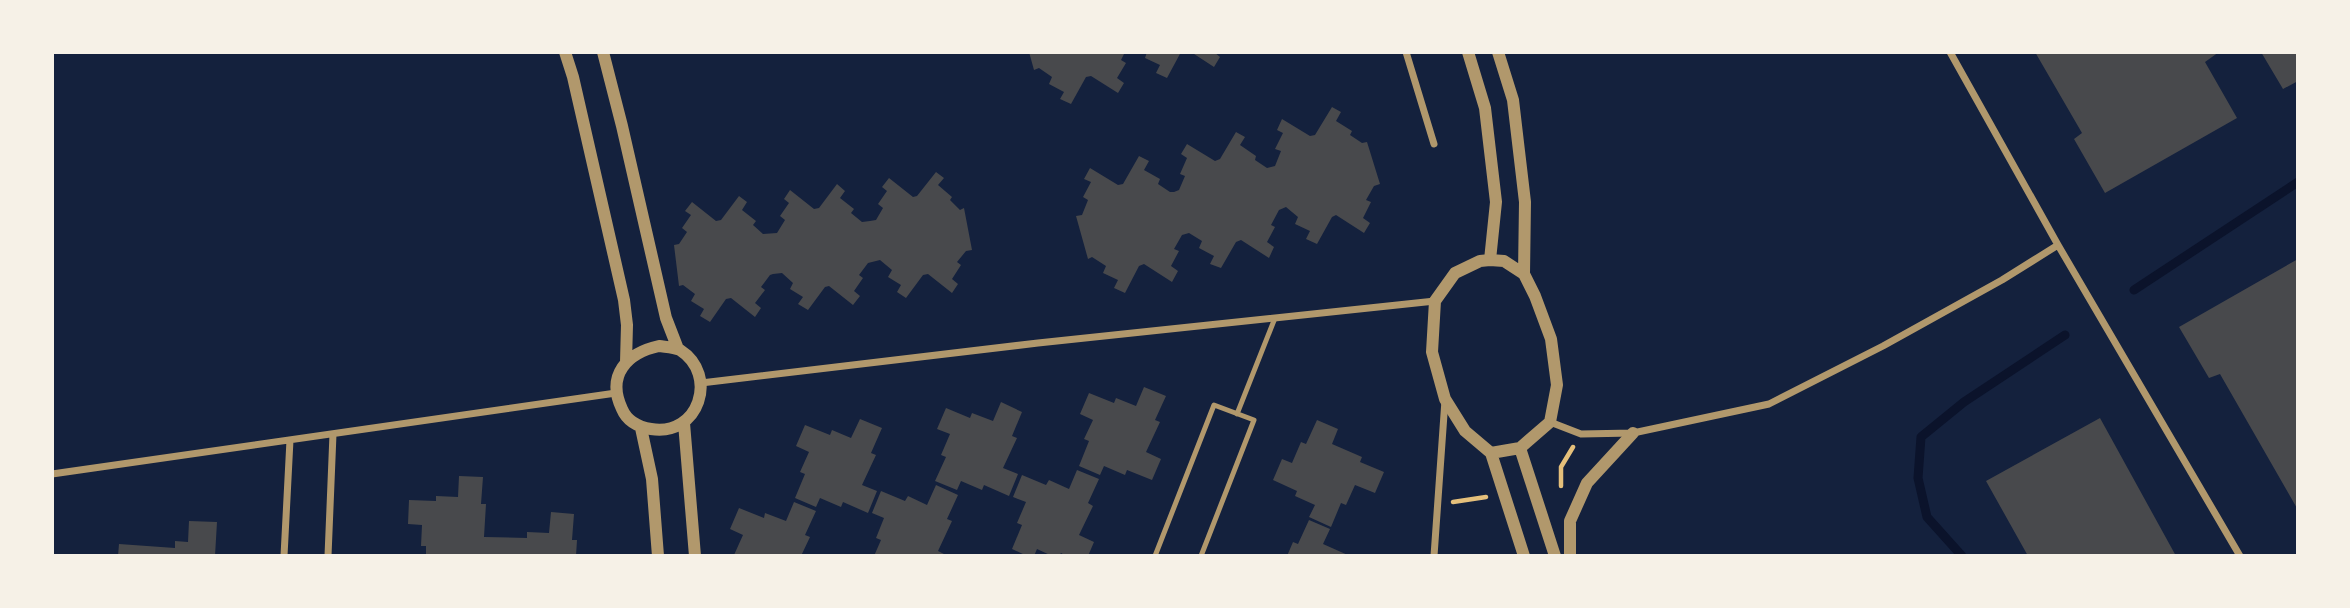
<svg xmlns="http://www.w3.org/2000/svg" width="2350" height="608" viewBox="0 0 2350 608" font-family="Figtree,sans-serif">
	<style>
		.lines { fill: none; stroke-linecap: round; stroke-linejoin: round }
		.stream { stroke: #0b132b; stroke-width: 9 }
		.building { fill: #48494c }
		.path { stroke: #e5c07b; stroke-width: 4.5 }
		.service { stroke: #b1986c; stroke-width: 5 }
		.minor { stroke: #b1986c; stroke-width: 7 }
		.tertiary { stroke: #b1986c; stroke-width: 12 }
	</style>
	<rect width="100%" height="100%" fill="#14213d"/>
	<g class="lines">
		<path class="stream" d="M2134 290 2298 182
			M1962 556 1927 517 1918 478 1921 437 1964 402 2065 335"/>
	</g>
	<path class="building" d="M1029 52H1125L1121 60 1126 63 1117 78 1124 83 1118 93 1091 76 1086 77 1071 104 1060 99 1064 92 1049 84 1052 77 1039 68 1034 70Z
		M1147 52H1181L1167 78 1156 73 1160 65 1145 58Z
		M1191 52H1214L1220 57 1214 67Z
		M2035 52H2219L2205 62 2237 118 2105 193 2074 139 2082 133Z
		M2261 52H2298V81L2283 89Z
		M1332 107 1341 112 1336 121 1352 131 1350 135 1362 143 1367 142 1380 184 1374 186 1366 200 1371 202 1363 218 1370 223 1364 233 1336 215 1332 217 1317 244 1306 239 1310 231 1295 224 1298 217 1286 207 1279 210 1271 225 1275 227 1267 242 1274 247 1269 258 1241 240 1236 242 1221 268 1210 264 1214 256 1199 248 1202 241 1189 233 1182 235 1174 249 1179 251 1171 266 1178 271 1172 282 1144 264 1139 266 1125 293 1114 288 1118 280 1103 273 1106 266 1092 257 1088 259 1076 216 1082 215 1088 200 1083 197 1091 182 1084 179 1090 168 1118 185 1123 184 1139 156 1149 161 1144 170 1160 179 1158 184 1170 192H1174L1179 190 1185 176 1180 174 1187 158 1181 154 1187 144 1215 161 1220 159 1236 132 1245 137 1240 145 1256 156 1255 160 1267 168 1275 166 1281 151 1275 149 1283 133 1277 130 1282 119 1310 136 1315 135Z
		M936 172 944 178 938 185 952 197 950 200 960 210 964 208 972 250 966 251 957 262 961 265 952 279 958 284 952 293 928 274 923 275 906 298 897 292 901 285 888 277 892 270 880 260 868 263 859 275 863 278 854 291 860 296 853 305 829 286 825 287 808 310 798 304 803 297 790 289 793 283 782 273 773 274 770 275 761 287 765 290 755 303 761 308 755 317 731 298 726 299 710 322 700 316 704 309 691 301 695 294 683 285 679 286 674 245 679 244 687 232 682 228 691 215 685 211 692 202 716 221 721 220 739 196 747 202 742 210 756 221 753 225 763 234 777 233 785 220 780 216 789 203 784 199 790 190 814 209 819 208 837 184 845 191 840 198 854 209 851 213 862 222 870 221 876 220 883 208 878 204 887 191 882 187 889 178 913 197 917 196Z
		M2298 259V510L2220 374 2209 378 2179 327Z
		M1144 387 1166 396 1155 420 1160 422 1146 452 1161 459 1152 480 1127 470 1125 475 1104 466 1100 475 1079 466 1089 441 1084 439 1093 420 1080 414 1089 393 1114 403 1116 398 1136 406Z
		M1001 402 1022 412 1012 436 1017 438 1003 468 1018 474 1009 496 984 485 982 490 961 481 957 490 935 481 946 457 941 455 950 434 937 429 946 408 970 418 972 413 993 421Z
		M2100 418 2176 556H2028L1986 481Z
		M860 419 882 428 871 453 876 455 862 485 877 491 868 513 843 502 841 507 820 498 816 507 795 498 805 474 800 472 809 452 796 446 805 425 830 435 832 430 851 438Z
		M1317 420 1338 429 1332 444 1362 457 1360 462 1384 472 1375 493 1355 485 1346 505 1341 503 1331 527 1309 517 1315 505 1295 496 1297 491 1273 480 1282 459 1292 463 1301 442 1306 444Z
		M1077 470 1099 479 1088 503 1093 506 1079 535 1094 542 1088 556H1066L1061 553 1059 556H1052L1037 549 1034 556H1027L1012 549 1022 525 1017 523 1026 502 1013 497 1022 475 1046 485 1049 480 1069 489Z
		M459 476 483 477 481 504H486L484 537 527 538V532L549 533 551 512 574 514 572 540H577L576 556H426V546H421L422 525 408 524 409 500 436 501V496L458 497Z
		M936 485 958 495 947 519 952 521 938 551 948 556H874L881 540 876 538 884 518 872 513 881 491 905 501 908 496 927 505Z
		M794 502 816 511 805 535 810 537 801 556 734 555 743 535 730 529 739 508 764 518 765 513 786 521Z
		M1309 520 1330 529 1323 544 1350 556H1287L1293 542 1298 544Z
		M189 521 217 522 215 556H118L119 544 175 548V541L188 542Z"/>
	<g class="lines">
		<path class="path" d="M1561 486V467L1573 447
			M1453 502 1486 497"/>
		<path class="service" d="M1237 414 1275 318
			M1155 556 1214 405 1254 420 1201 556"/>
		<path class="minor" d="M1406 52 1434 144
			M1950 52 2058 245 2240 556
			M701 383 1038 343 1435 301
			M1550 422 1581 434 1633 433 1769 404 1883 346 2002 280 2058 245
			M52 474 616 393
			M284 556 290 440
			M328 556 333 434
			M1434 556 1445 400"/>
		<path class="tertiary" d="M565 52 573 77 624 300 627 325 626 362
			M603 52 622 126 666 318 678 349
			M1468 52 1485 108 1496 202 1490 260
			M1498 52 1513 100 1525 202 1524 274
			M1490 260 1504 261 1524 274 1535 296 1551 339 1557 385 1550 422 1520 448 1491 453 1465 431 1445 399 1432 352 1435 301 1455 273 1480 261Z
			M659 346C665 347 674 347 680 350 719 375 699 437 651 429 639 427 627 421 622 409 606 375 627 353 659 346Z
			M684 423 695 556
			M641 428 652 479 658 556
			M1520 448 1555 556
			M1491 453 1524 556
			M1570 556V521L1587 483 1633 433"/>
	</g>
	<rect width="2350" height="608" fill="none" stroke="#f6f1e7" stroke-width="108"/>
</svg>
